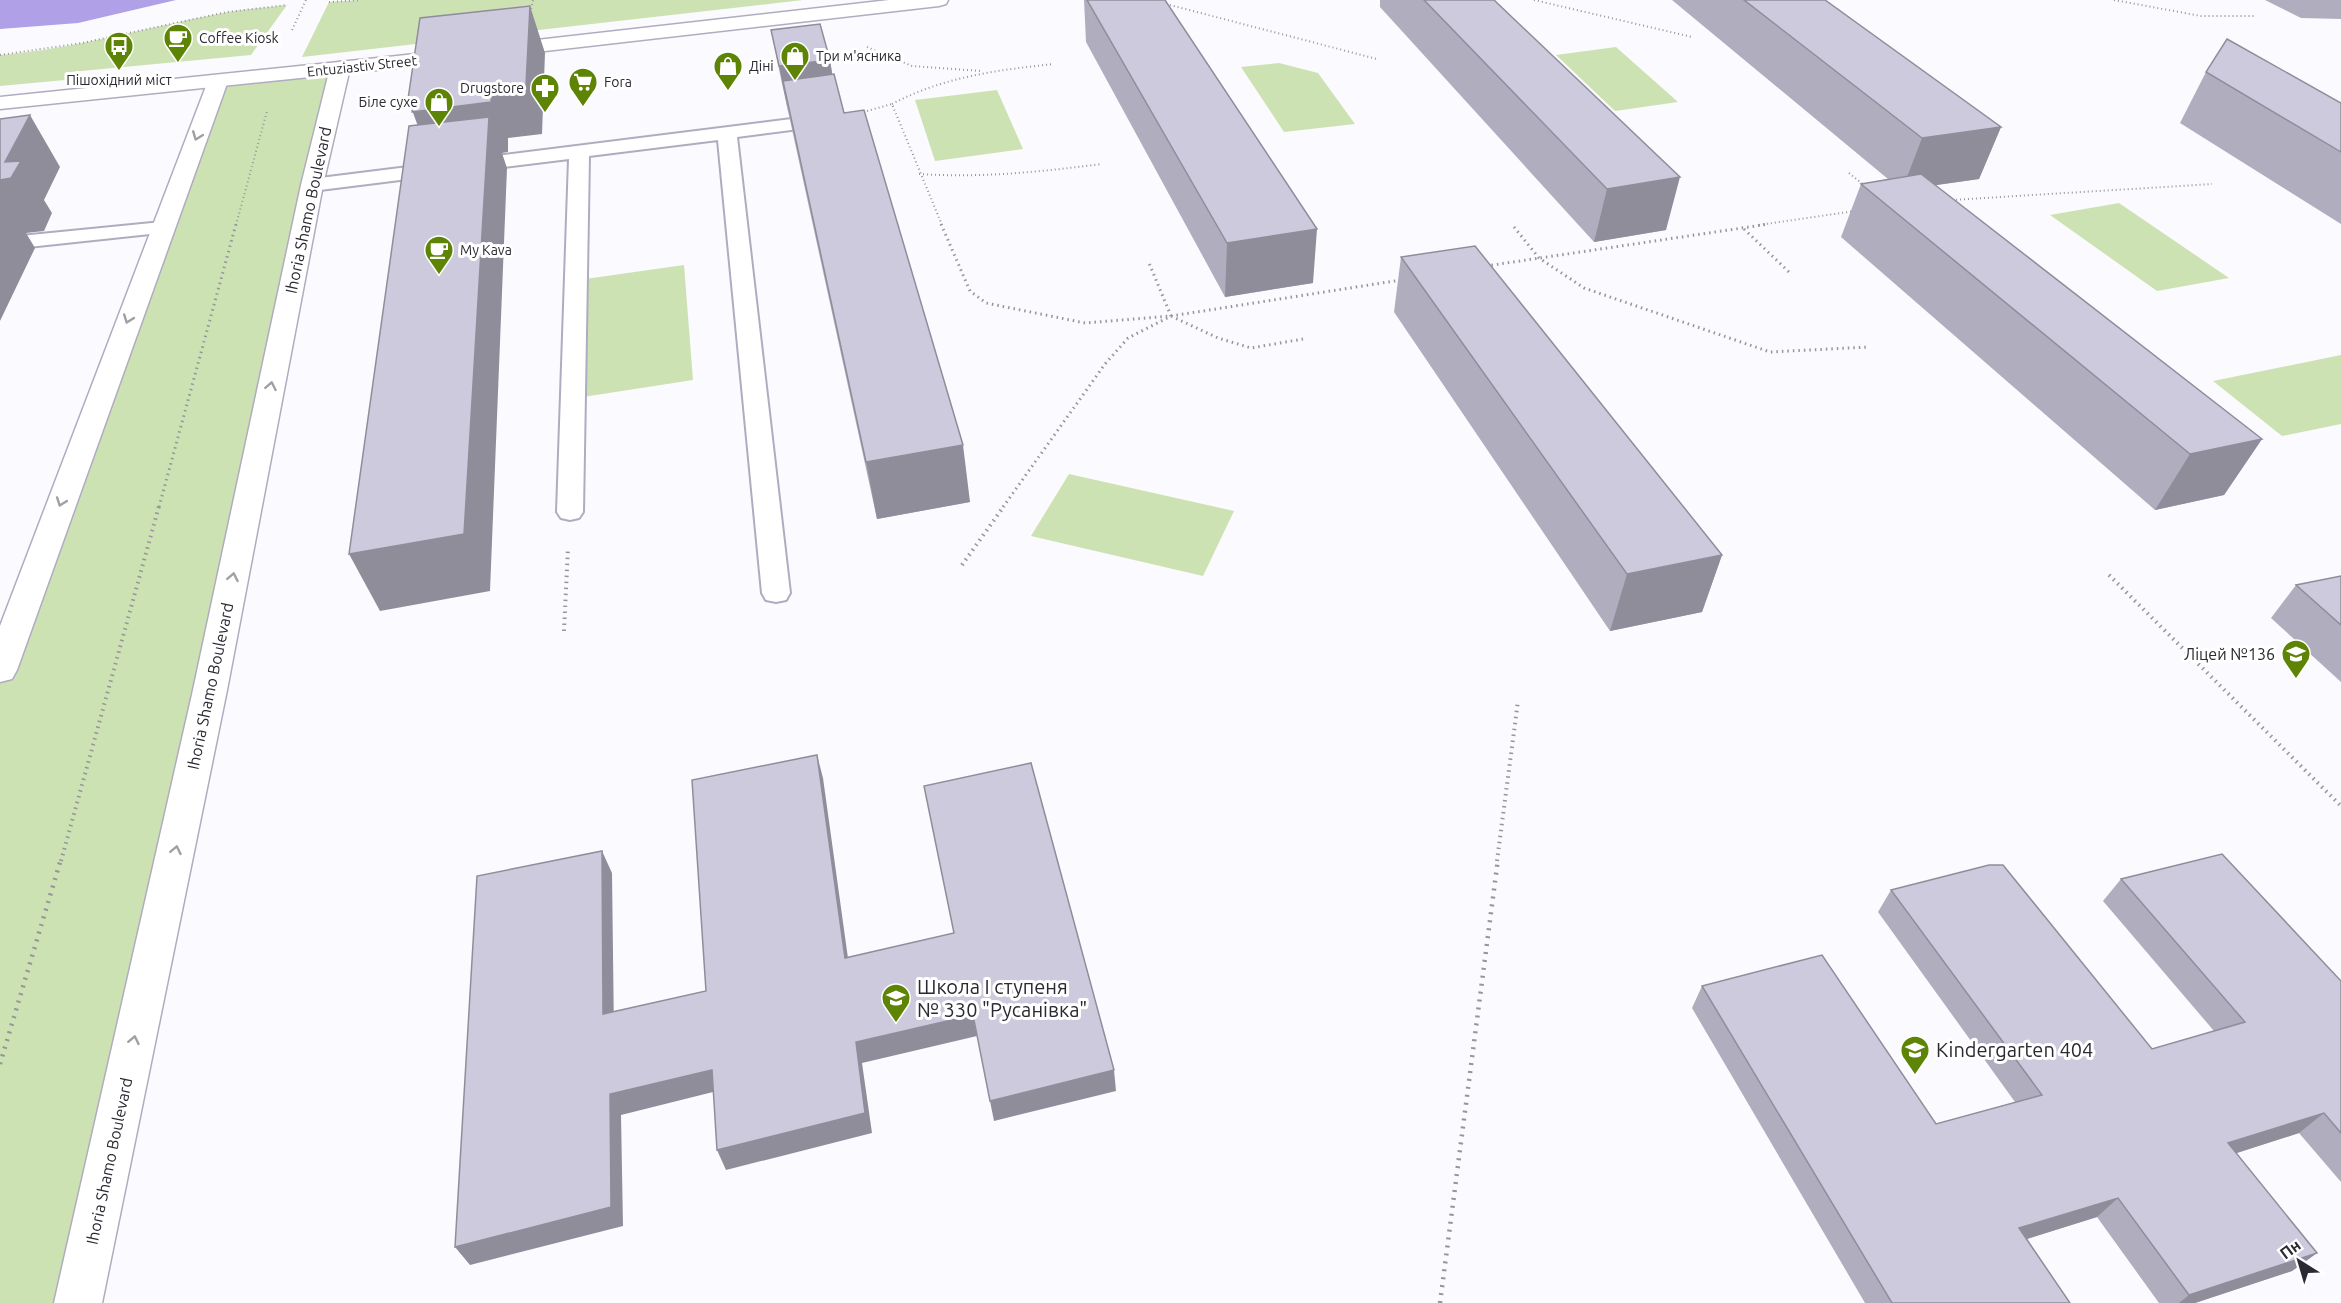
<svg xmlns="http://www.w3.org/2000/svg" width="2341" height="1303" viewBox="0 0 2341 1303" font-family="Ubuntu,sans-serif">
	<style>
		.green { fill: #cde2b3 }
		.water { fill: #afa0e7 }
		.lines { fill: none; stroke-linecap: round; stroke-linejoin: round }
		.service-casing { stroke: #b0acc0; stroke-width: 4 }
		.minor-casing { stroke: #b0acc0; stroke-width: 3 }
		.tertiary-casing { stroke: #b0acc0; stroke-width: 3 }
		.path-far3 { stroke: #96959b; stroke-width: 2; stroke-dasharray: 1 3; stroke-linecap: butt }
		.path-far2 { stroke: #96959b; stroke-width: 3; stroke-dasharray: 1.5 4; stroke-linecap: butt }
		.path-far1 { stroke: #96959b; stroke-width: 4; stroke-dasharray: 1.5 4.5; stroke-linecap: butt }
		.path { stroke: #96959b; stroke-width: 4.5; stroke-dasharray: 2 6; stroke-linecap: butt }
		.service { fill: #fff; fill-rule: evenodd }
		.minor { fill: #fff; fill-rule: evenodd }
		.tertiary { fill: #fff; fill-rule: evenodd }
		.path-bridge { stroke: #96959b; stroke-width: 2; stroke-dasharray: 1 3; stroke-linecap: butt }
		.wall { fill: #b0aebe }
		.shaded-wall { fill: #908d9b }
		.building { fill: #cdcadd; stroke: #908d9b; stroke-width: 1.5 }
		.oneway { stroke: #a09fa2 }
		.labels { text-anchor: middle; stroke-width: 6; stroke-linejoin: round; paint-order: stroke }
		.far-poi-label { font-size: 14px; fill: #2b2931; stroke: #fff; text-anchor: start }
		.far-street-label { font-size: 14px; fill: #2b2931; stroke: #fff }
		.street-label { font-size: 16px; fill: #2b2931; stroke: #fff }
		.poi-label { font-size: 16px; fill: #2b2931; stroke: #fff; text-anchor: end }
		.near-poi-label { font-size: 20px; fill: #2b2931; stroke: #fff; text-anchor: start }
	</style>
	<rect width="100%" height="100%" fill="#fbfafe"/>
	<path class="green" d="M360 0H803L302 57 329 2Z
		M287 5 251 55 71 72 65 80 0 86V55C74 49 145 28 218 14 241 9 264 8 287 5Z
		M1616 47 1678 102 1615 111 1556 55Z
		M1279 63 1318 73 1355 124 1284 132 1241 67Z
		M340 68 78 1303H0V670L218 81Z
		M997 90 1023 149 935 161 915 100Z
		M2119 203 2229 278 2157 291 2050 215Z
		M684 265 693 380 583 397 585 279Z
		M2341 355V424L2282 436 2213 381Z
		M1069 474 1234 511 1203 576 1031 536Z"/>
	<path class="water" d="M0 0H176L78 23 0 29Z"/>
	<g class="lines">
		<g class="service-casing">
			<path id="service" d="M831 114 838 116 840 120 838 124 737 137 790 593 786 600 776 602 766 600 762 593 718 140 589 156 583 512 579 518 570 520 561 518 557 512 569 159 312 191 305 189 302 185 305 181 312 179Z
				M162 222 169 224 172 228 169 232 0 250V238Z"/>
		</g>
		<g class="minor-casing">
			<path id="minor" d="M340 62 347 64 350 68 323 185 227 690 102 1303H54L193 690 301 185 330 68 333 64Z
				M218 75 225 77 228 81 17 670 12 679 0 682V626L208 81 211 77Z"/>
		</g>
		<g class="tertiary-casing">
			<path id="tertiary" d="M889 0H948L946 4 939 6 397 68 0 109V97L397 56Z"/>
		</g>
		<path class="path-far3" d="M1534 0 1692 37
			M2114 0 2201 16H2256
			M329 2 360 0
			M1166 4 1377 59
			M531 9 533 0
			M867 47 912 66 981 71
			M0 55 82 43 227 12 287 5
			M892 104C943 77 997 70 1054 64
			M867 111 892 104 942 225
			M1849 173 1865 186
			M919 174C983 178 1038 172 1102 164
			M1952 200 2212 184
			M236 225 267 111
			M1759 225 1855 211"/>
		<path class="path-far2" d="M941 224 970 291 986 303 1085 323 1171 316 1218 338 1251 348 1303 339
			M1514 227 1539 258 1584 288 1770 352 1869 347
			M1744 229 1789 272
			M1486 266 1769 224
			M1171 316 1401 280
			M159 507 236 224
			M1003 507 1105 364 1128 338 1171 316 1149 263"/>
		<path class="path-far1" d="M962 565 1004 506
			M2109 575 2341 806
			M564 631 568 548
			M61 861 159 506
			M1497 861 1518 701"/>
		<path class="path" d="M0 1064 61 859
			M1440 1303 1498 859"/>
		<use href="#service" class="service"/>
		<use href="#minor" class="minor"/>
		<use href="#tertiary" class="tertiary"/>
		<path class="path-bridge" d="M292 30 306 0"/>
	</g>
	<path class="wall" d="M1084 0H1165L1313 283 1225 297 1086 42Z
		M1380 0H1494L1666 230 1594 242 1380 7Z
		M1672 0H1825L2001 127 1979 179 1935 185 2262 439 2224 495 2155 510 1841 237 1861 184 1888 179Z
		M2265 0H2341V19L2301 18Z
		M771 30 830 60 832 74 970 502 877 519 781 79Z
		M2206 72 2341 103V224L2180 123Z
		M1401 257 1722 555 1702 612 1610 631 1394 312Z
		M2341 576V682L2271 618 2296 585Z
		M2121 879 2341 981V1182L2299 1133 2236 1153 2317 1253 2292 1271 2195 1303H2159L2097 1217 2027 1239 2070 1303H1865L1692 1008 1702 986 1936 1124 2015 1102 1878 912 1891 890 2152 1049 2214 1031 2103 901Z"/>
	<path class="shaded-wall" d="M530 6 545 53 542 134 508 138V152L502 153 507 168 490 591 380 611 349 554 431 162 408 99Z
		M830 60 838 110 783 81 789 116 779 66Z
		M30 115 60 167 44 200 52 213 44 231 26 233 35 248 0 321V180L5 162Z
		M2001 127 1979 179 1902 190 1922 138Z
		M1680 177 1666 230 1594 242 1607 189Z
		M1317 229 1313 283 1225 297 1227 243Z
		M2262 439 2224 495 2155 510 2190 454Z
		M963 445 970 502 877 519 866 462Z
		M1722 555 1702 612 1610 631 1627 574Z
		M817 755 823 778 851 980 845 958Z
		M602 851 612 873 614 1035 603 1014Z
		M973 1015 977 1036 862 1063 872 1133 726 1170 717 1150 856 1042Z
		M712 1070 721 1090 621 1115 623 1226 470 1265 455 1247 610 1094Z
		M1114 1070 1116 1091 994 1121 990 1101Z
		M2324 1113 2299 1133 2206 1163 2228 1143Z
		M2118 1198 2097 1217 2001 1247 2019 1228Z
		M2317 1253 2292 1271 2195 1303H2179L2189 1295Z"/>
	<path class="building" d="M1087 0H1165L1317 229 1227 243Z
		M1424 0H1494L1680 177 1607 189Z
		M1744 0H1825L2001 127 1922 138Z
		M530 6 526 85 492 89 491 102 412 112 414 98 408 99 420 18Z
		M820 24 830 60 779 66 771 30Z
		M2227 39 2341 103V152L2206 72Z
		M834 74 844 113 864 110 963 445 866 462 783 81Z
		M30 115 5 162 21 161 11 178 0 180V119Z
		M489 117 464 534 349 554 409 126Z
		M1921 174 2262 439 2190 454 1861 184Z
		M1475 246 1722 555 1627 574 1401 257Z
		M2341 576V625L2296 585Z
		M817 755 845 958 954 933 924 786 1031 763 1114 1070 990 1101 973 1015 856 1042 865 1113 717 1150 712 1070 610 1094 611 1207 455 1247 477 876 602 851 603 1014 706 991 692 780Z
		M2222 854 2341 981V1133L2324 1113 2228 1143 2317 1253 2189 1295 2118 1198 2019 1228 2070 1303H1892L1702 986 1822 955 1936 1124 2042 1095 1891 890 1989 865H2003L2152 1049 2245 1022 2121 879Z"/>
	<defs><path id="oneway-chevron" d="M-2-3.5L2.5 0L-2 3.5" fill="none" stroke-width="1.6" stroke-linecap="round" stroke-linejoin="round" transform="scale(1.5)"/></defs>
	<g class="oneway">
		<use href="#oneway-chevron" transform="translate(197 136) rotate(111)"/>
		<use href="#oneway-chevron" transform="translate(128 319) rotate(110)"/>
		<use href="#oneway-chevron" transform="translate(271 386) rotate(-79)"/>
		<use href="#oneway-chevron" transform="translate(61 502) rotate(110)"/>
		<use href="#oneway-chevron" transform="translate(233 577) rotate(-79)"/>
		<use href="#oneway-chevron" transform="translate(176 850) rotate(-78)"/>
		<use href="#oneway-chevron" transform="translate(134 1040) rotate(-78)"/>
	</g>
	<defs>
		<g id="cafe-pin" transform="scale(1.5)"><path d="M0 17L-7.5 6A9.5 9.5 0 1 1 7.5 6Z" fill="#5e8406" stroke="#fff"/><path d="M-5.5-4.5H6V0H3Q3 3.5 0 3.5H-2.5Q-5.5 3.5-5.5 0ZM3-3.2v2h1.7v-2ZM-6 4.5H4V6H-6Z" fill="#fff"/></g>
		<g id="bus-pin" transform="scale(1.5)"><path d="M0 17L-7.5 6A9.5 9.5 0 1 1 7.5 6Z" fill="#5e8406" stroke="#fff"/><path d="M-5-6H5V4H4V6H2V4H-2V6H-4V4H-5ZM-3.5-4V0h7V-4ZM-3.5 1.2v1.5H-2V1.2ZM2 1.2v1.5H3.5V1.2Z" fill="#fff"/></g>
		<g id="shop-pin" transform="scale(1.5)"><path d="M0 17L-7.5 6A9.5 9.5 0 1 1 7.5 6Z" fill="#5e8406" stroke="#fff"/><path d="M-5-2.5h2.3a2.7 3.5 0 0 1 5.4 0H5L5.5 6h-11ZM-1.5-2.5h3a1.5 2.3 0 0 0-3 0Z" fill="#fff"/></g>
		<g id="supermarket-pin" transform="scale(1.5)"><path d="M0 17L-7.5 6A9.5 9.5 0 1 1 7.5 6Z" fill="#5e8406" stroke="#fff"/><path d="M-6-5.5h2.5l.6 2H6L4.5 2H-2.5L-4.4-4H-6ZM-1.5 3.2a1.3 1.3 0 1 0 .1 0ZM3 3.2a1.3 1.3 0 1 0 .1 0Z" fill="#fff"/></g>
		<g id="pharmacy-pin" transform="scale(1.5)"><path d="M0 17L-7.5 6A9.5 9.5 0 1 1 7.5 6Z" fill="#5e8406" stroke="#fff"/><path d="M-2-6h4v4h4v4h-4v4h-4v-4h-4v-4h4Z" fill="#fff"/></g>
		<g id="school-pin" transform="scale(1.5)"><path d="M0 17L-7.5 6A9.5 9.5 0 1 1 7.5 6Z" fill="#5e8406" stroke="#fff"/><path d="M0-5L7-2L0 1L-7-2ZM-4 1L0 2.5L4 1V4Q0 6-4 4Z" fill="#fff"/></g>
	</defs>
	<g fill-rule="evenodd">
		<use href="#cafe-pin" x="178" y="38"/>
		<use href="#bus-pin" x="119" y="46"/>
		<use href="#shop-pin" x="795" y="56"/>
		<use href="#shop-pin" x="728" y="66"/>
		<use href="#supermarket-pin" x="583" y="82"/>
		<use href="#pharmacy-pin" x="545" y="88"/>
		<use href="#shop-pin" x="439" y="102"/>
		<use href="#cafe-pin" x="439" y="250"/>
		<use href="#school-pin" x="2296" y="654"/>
		<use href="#school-pin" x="896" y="998"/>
		<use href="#school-pin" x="1915" y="1050"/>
	</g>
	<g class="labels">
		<g class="far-poi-label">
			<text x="199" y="43">Coffee Kiosk</text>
			<text x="816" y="61">Три м'ясника</text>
			<text x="749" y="71">Діні</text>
			<text x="119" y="85" text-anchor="middle">Пішохідний міст</text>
			<text x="604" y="87">Fora</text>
			<text x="524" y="93" text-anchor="end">Drugstore</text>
			<text x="418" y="107" text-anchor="end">Біле сухе</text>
			<text x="460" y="255">My Kava</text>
		</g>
		<g class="far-street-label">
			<text transform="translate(362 66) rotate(-6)" y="5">Entuziastiv Street</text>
		</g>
		<g class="street-label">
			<text transform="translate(308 210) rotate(-78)" y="6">Ihoria Shamo Boulevard</text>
			<text transform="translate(210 686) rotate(-78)" y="6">Ihoria Shamo Boulevard</text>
			<text transform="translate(109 1161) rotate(-78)" y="6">Ihoria Shamo Boulevard</text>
		</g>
		<g class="poi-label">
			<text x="2275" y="660">Ліцей №136</text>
		</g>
		<g class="near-poi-label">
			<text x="917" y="994">Школа І ступеня<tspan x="917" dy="23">№ 330 "Русанівка"</tspan></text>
			<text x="1936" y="1057">Kindergarten 404</text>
		</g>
	</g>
	<g transform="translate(2299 1261) rotate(323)" stroke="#ffffff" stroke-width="4.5" paint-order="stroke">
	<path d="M0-4.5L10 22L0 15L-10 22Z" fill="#2b2931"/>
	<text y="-9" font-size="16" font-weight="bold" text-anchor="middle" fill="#2b2931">Пн</text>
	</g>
</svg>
